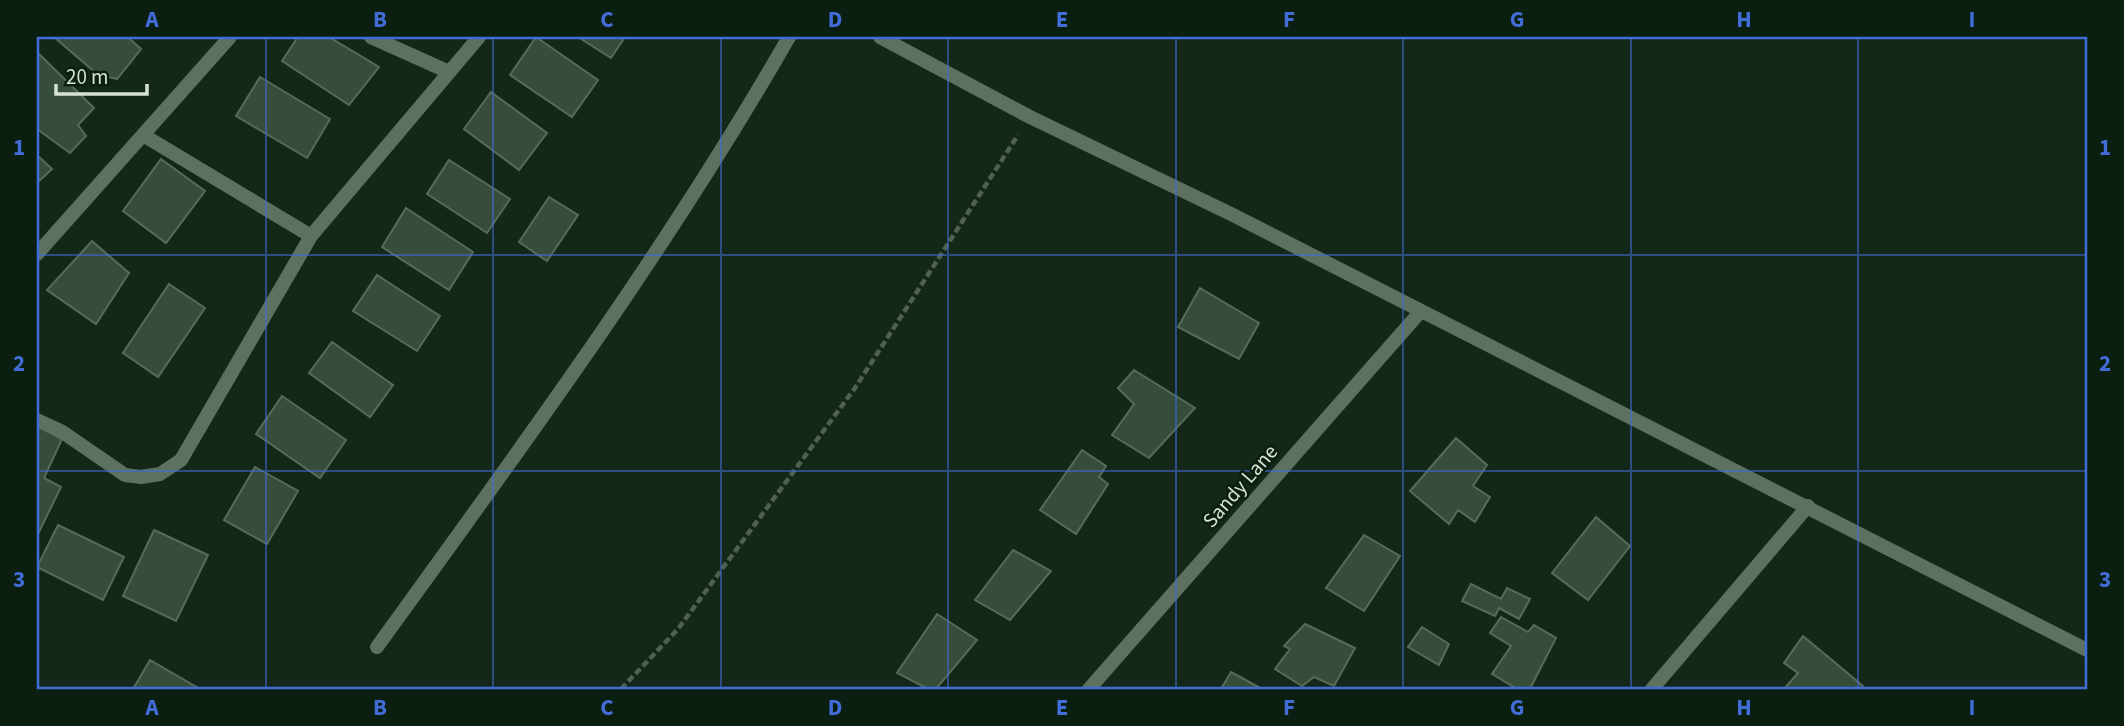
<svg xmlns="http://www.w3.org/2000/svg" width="2124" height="726" viewBox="0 0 2124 726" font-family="'Source Sans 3',sans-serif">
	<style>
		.building { fill: #374d3b; stroke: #566c5a; stroke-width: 2 }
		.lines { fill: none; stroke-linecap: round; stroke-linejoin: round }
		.path { stroke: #506154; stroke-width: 4.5; stroke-dasharray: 7 3.5; stroke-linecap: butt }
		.minor { stroke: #5c7160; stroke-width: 14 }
		.grid { fill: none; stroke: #426cd8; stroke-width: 2; stroke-opacity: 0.55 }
		.labels { text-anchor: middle; stroke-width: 5; stroke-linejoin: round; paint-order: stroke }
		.street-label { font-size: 21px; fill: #d6e2d8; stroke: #0a1f0f }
		.neatline { fill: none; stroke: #426cd8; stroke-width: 2.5 }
		.grid-label { font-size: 23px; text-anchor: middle; font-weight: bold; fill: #426cd8 }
	</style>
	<rect width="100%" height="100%" fill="#142819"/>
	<path class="building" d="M54 37H128L141 49 117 79 97 74Z
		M298 37H329L379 67 349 105 282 61Z
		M536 37 598 80 572 117 510 75Z
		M578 37H625L611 58Z
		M37 52 94 108 78 125 86 136 70 153 37 129Z
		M260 77 330 119 307 158 236 116Z
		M491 92 547 133 519 170 464 129Z
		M37 155 52 169 37 183Z
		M161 159 205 191 166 243 123 211Z
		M449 160 510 199 487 233 427 194Z
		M549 197 578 215 547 261 519 242Z
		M406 208 473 252 449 290 382 247Z
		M92 241 129 273 96 324 47 290Z
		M377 275 440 316 417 351 353 311Z
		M169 284 205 308 158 377 123 353Z
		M1200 288 1259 323 1239 359 1178 327Z
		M332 342 393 385 370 417 309 373Z
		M1134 370 1195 408 1149 458 1112 435 1134 404 1118 388Z
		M282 396 346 440 320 478 256 434Z
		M39 427 62 439 44 478 61 487 37 536V433Z
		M1456 438 1487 465 1473 486 1490 497 1475 522 1458 510 1449 524 1410 491Z
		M1082 450 1106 466 1099 477 1108 484 1076 534 1040 510Z
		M255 467 298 491 267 544 224 520Z
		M1596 517 1630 546 1588 600 1552 573Z
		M58 525 124 557 103 600 37 567Z
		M154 530 208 555 176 621 123 596Z
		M1364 535 1400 556 1364 611 1326 588Z
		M1013 550 1051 571 1010 620 975 600Z
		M1471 584 1501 599 1507 588 1530 599 1519 619 1499 608 1495 616 1462 601Z
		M937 614 977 640 936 689H928L897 673Z
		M1501 617 1528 632 1534 625 1556 638 1530 689H1517L1492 674 1511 646 1490 633Z
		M1305 624 1355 648 1334 686 1314 677 1302 686 1275 669 1290 649 1284 646Z
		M1422 627 1449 644 1439 665 1408 647Z
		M1803 636 1863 686 1861 689H1784L1798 673 1784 663Z
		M150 660 200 689H133Z
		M1231 672 1262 689H1221Z"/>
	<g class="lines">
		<path class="path" d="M621 689 678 629 855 388 1018 135"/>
		<path class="minor" d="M371 37 449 72
			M880 37 1030 117 1231 214 2087 650
			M143 135 311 236
			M37 254 230 37
			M37 420 61 431 125 475 141 477 160 474 181 460 311 236 479 37
			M377 647C521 448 667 250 789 37
			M1089 689 1421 311
			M1652 689 1808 506"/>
	</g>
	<path class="grid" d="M266 37V689M493 37V689M721 37V689M948 37V689M1176 37V689M1403 37V689M1631 37V689M1858 37V689M37 255H2087M37 471H2087"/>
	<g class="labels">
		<g class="street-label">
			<text transform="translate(1240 486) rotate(-49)" y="7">Sandy Lane</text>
		</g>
	</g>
	<rect width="2124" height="726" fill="none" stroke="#0a1f0f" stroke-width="77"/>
	<path d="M56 84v10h91v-10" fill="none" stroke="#d6e2d8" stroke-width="3.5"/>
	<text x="66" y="84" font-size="21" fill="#d6e2d8" stroke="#0a1f0f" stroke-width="5" paint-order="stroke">20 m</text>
	<rect x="38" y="38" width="2048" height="650" class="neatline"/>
	<g class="grid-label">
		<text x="152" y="27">A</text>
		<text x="380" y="27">B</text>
		<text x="607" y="27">C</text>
		<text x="835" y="27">D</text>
		<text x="1062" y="27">E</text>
		<text x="1289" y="27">F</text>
		<text x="1517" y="27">G</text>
		<text x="1744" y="27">H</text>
		<text x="1972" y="27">I</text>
		<text x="19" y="155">1</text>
		<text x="2105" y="155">1</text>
		<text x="19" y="371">2</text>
		<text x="2105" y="371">2</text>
		<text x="19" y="587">3</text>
		<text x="2105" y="587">3</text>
		<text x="152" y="715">A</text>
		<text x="380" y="715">B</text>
		<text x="607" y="715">C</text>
		<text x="835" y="715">D</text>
		<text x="1062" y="715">E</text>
		<text x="1289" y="715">F</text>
		<text x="1517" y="715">G</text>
		<text x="1744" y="715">H</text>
		<text x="1972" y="715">I</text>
	</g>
</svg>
